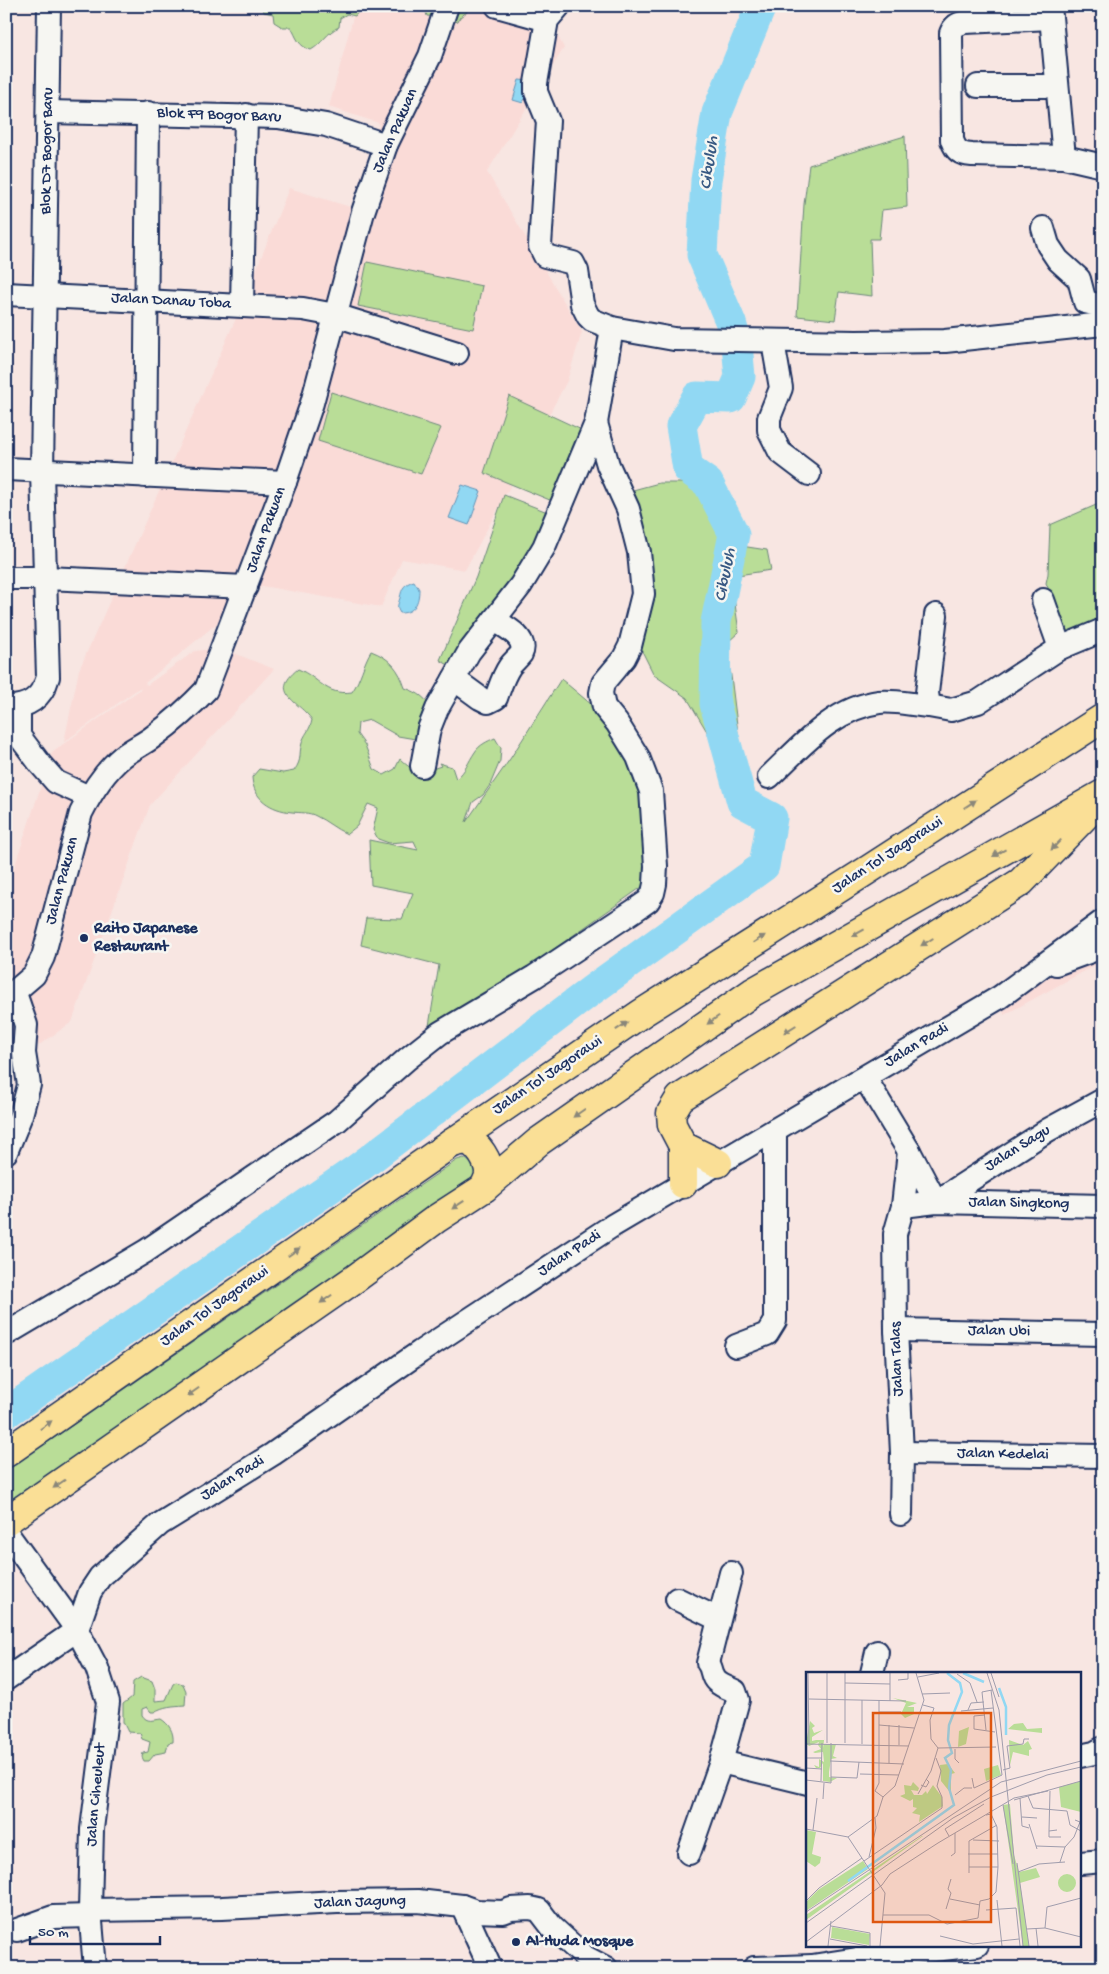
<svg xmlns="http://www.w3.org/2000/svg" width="1109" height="1974" viewBox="0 0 1109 1974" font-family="'Gochi Hand',sans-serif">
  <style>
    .built { fill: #fadbd7 }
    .green { fill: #b9dd97; stroke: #6a867a }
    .water { fill: #91d8f3; stroke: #6294b7 }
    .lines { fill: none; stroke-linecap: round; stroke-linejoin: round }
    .river { stroke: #91d8f3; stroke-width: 31 }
    .minor-casing { stroke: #1b2f5e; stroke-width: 26 }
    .highway-casing { stroke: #1b2f5e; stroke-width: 31 }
    .minor { stroke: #f6f6f2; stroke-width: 22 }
    .highway { stroke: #fadf96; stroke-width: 28 }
    .oneway { fill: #8a877a }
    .poi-dot { fill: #1b2f5e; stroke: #f6f6f2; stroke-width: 2 }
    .labels { text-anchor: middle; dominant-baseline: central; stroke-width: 5; stroke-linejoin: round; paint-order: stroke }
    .street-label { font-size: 16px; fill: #1b2f5e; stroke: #f6f6f2 }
    .poi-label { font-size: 16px; font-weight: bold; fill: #1b2f5e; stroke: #f6f6f2; text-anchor: start }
    .water-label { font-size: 18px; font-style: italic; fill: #385983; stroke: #f6f6f2 }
    .inset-river { fill: none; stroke: #91d8f3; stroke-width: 2.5 }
    .inset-road { fill: none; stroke: #a09dad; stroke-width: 1 }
    .view { fill: #de5710; fill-opacity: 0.15; stroke: #de5710; stroke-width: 2.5 }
    .inset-edge { fill: none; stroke: #1b2f5e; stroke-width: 2.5 }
  </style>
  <rect width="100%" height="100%" fill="#f8e6e2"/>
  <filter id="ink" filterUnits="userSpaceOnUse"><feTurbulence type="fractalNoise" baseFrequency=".02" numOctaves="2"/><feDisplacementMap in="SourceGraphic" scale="10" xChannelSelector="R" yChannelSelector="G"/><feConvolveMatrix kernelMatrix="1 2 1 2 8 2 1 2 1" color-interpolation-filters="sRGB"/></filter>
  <g filter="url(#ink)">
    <g class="built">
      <path d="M356 6H542L564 48 487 172 582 332 567 381 465 570 402 559 381 607 262 586 145 683 147 685 195 651 221 648 274 669 150 805 72 1022 6 1068V893L52 752 141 689 139 688 64 742 79 670 242 305 289 188 363 211 379 123 329 107Z"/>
      <path d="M1103 922V961L1004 1015 1000 997Z"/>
    </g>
    <g class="green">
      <path d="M261 6H363L355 16 347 14 340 18 339 27C327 32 322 44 311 50 298 46 297 38 291 27H282L274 22 273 14 264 12Z"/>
      <path d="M424 6H466L467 12 460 17 458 21 450 23 444 17 427 16Z"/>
      <path d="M905 136 907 207 882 210 879 239H870L872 296 839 292 835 320 797 316 804 204 809 165Z"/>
      <path d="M367 262 482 286 473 329 358 306Z"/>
      <path d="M331 392 441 428 421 474 318 441Z"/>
      <path d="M509 396 586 432 557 503 484 473Z"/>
      <path d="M659 483H708L738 512 741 546 767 550 771 570 731 576 739 632 727 643 738 733 712 740 687 698 654 675 639 645 633 490Z"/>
      <path d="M504 495 555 515 455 669 440 660 476 577Z"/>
      <path d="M1103 502V627L1069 640 1046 583 1048 574 1050 525Z"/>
      <path d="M371 651C390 658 399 669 405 688 419 693 427 698 433 712L421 740 398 736 370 720 358 723 357 734 365 745 374 769 384 775 395 769 400 759C417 775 420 773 441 766L439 763 452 767 456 779C466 771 468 762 475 752 479 745 488 741 495 738L501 748 500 761 490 785 483 795 473 802 466 822 510 759 561 679 592 705 618 742 650 796 656 877 507 982 428 1032 439 965 361 945 366 918 402 919 413 893 371 885 369 840 418 850 414 841 389 843 378 839 373 830 378 808 368 804 357 826 347 834C335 829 327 821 316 816 309 812 300 813 292 812 271 810 253 799 252 777L259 769 283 773 294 771C303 758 298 756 302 743 304 734 310 731 312 720 299 701 268 693 298 669 320 678 325 696 352 692 361 679 363 664 371 651Z"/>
      <path d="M464 1158C473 1163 476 1170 477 1180L6 1505V1471L457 1160Z"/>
      <path d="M141 1677 152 1681 155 1689V1701L166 1700 173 1684 176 1682 183 1684 186 1691 185 1705C172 1706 164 1706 154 1712H151L147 1707 142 1709V1715C147 1723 153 1720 161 1719 169 1724 174 1732 173 1742L168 1743 166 1752 155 1754 149 1761H144L142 1757 143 1753 148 1752 150 1742 142 1739 140 1733 128 1732 123 1722V1704L132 1697 133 1682Z"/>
    </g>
    <g class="water">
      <path d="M519 80 530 81 523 103 513 100Z"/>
      <path d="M462 485 481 491 469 525 449 518Z"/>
      <path d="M414 581 419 589C419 602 415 613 400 613 396 607 398 605 400 598 402 588 404 584 414 581Z"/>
    </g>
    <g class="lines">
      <path class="river" d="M6 1413 357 1169 592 990 764 866 772 818 742 802 715 704 716 622 734 534 708 483 688 469 681 426 697 397 731 398 740 377 737 344 731 323 702 255 706 180 717 113 761 6"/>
      <defs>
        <g id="minor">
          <path d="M497 6 547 20"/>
          <path d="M559 6 547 20 536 83V92L548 121 540 246 545 256 573 263 577 271 582 304 588 316 592 320 612 328 674 339 856 342 945 341 1103 324"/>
          <path d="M1050 6 1064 157"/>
          <path d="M1051 18 965 22C957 24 954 26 951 33L952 140C956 151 960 154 972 155L1064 157 1103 166"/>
          <path d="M978 86H1056"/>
          <path d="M48 112 278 117 326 125 386 145"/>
          <path d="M1043 228 1048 245 1058 260 1079 279 1085 302 1103 306"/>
          <path d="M6 294 303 309 335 315 457 353"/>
          <path d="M242 305 246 115"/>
          <path d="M773 342 781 388 769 418V430L780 452 809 474"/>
          <path d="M6 469 285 482"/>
          <path d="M145 476 148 113"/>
          <path d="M6 578H46L246 587"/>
          <path d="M1043 600 1060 648"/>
          <path d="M936 615 927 693 929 706 951 710 978 702 1060 648 1103 630"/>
          <path d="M454 679 480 698 488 702 496 698C500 687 503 676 510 666 513 662 518 658 521 654 529 638 504 626 494 620"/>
          <path d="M6 707C28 708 42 698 48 677L42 472 49 6"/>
          <path d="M19 708V736L41 765 56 782 89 797"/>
          <path d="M422 766 429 729 437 709 469 652 521 585 544 547 596 423 612 328"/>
          <path d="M769 777C801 747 833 708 879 702 894 700 913 705 929 706"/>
          <path d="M1056 964 1094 950H1103"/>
          <path d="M6 999 34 975 43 957 81 813C91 793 104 772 122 757 132 749 144 744 154 736 173 722 190 707 206 690L285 482 312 403 363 212 386 145 430 56 447 6"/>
          <path d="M865 1078 909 1151 936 1202"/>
          <path d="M6 1152 21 1115 29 1085 24 1053 26 1025 15 993"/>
          <path d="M936 1202 1048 1130 1103 1100"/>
          <path d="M903 1206 909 1151"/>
          <path d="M896 1330 1103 1334"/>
          <path d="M6 1334 146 1251 337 1121 407 1059 440 1033 534 977 635 910 648 901 653 893 655 884 656 866 651 791 638 757 617 723 604 707 601 693 603 683 624 658 630 646 643 594 639 552 628 509 608 465 596 423"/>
          <path d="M736 1346 767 1334 775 1321V1130"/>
          <path d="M902 1453 1103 1456"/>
          <path d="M901 1514 902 1453 896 1330 895 1234 903 1206 936 1202 1103 1206"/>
          <path d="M6 1532 77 1630 97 1668 108 1702 92 1829 90 1910 95 1968"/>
          <path d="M677 1599 718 1619"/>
          <path d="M77 1630 90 1592 100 1577 160 1524 273 1454 420 1352 612 1226 1000 997 1103 921"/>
          <path d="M872 1673 877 1652"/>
          <path d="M6 1679 77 1630"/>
          <path d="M1080 1756 1094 1753 1103 1748"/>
          <path d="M721 1762 808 1783"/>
          <path d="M689 1853 721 1762 738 1700 735 1691C728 1688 718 1685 714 1678 711 1672 712 1668 708 1663L731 1573"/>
          <path d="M1080 1863 1103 1861"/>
          <path d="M462 1906 489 1965"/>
          <path d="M90 1910 222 1908 337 1902 418 1901 462 1906 476 1911 503 1912 511 1909 530 1908 539 1910 552 1927 585 1957 606 1968"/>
          <path d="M17 1930 53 1917 90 1916"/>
          <path d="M754 1968 812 1966 857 1959 977 1945"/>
        </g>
        <g id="highway">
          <path d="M452 1143C457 1142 462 1140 467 1141 478 1143 489 1162 489 1173 489 1178 486 1183 484 1188"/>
          <path d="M683 1146V1184"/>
          <path d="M718 1163 683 1146 672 1125 671 1113 680 1098 1021 882 1088 813"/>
          <path d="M6 1453 452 1143 642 1013 871 868 1103 718"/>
          <path d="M6 1521 356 1278 436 1219 484 1188 538 1142 753 992 1103 794"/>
        </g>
      </defs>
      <use href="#minor" class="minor-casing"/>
      <use href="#highway" class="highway-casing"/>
      <use href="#minor" class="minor"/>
      <use href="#highway" class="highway"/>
    </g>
    <defs><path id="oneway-solid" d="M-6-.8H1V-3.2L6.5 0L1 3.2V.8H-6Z" transform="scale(1.25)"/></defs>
    <g class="oneway">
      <use href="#oneway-solid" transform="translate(970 804) rotate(-33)"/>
      <use href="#oneway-solid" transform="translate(1056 845) rotate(134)"/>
      <use href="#oneway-solid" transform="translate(999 853) rotate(151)"/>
      <use href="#oneway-solid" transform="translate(858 933) rotate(151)"/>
      <use href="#oneway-solid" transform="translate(759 939) rotate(-32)"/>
      <use href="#oneway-solid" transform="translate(927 942) rotate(148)"/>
      <use href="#oneway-solid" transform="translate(713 1020) rotate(145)"/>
      <use href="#oneway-solid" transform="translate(622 1026) rotate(-34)"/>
      <use href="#oneway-solid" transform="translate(790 1029) rotate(148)"/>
      <use href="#oneway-solid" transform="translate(579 1113) rotate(145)"/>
      <use href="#oneway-solid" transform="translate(458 1205) rotate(147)"/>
      <use href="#oneway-solid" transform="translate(294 1252) rotate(-35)"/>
      <use href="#oneway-solid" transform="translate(326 1299) rotate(145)"/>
      <use href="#oneway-solid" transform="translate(193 1392) rotate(145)"/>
      <use href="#oneway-solid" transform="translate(46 1425) rotate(-35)"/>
      <use href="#oneway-solid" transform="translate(59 1484) rotate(145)"/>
    </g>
  </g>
  <g class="poi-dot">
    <circle cx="84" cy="938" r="5"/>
    <circle cx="516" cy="1942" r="5"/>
  </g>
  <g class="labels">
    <g class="street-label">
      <text transform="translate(219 116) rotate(2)">Blok F9 Bogor Baru</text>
      <text transform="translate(396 131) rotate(-66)">Jalan Pakuan</text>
      <text transform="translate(48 151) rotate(-89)">Blok D7 Bogor Baru</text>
      <text transform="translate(171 302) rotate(3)">Jalan Danau Toba</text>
      <text transform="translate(267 530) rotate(-70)">Jalan Pakuan</text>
      <text transform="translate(888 856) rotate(-33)">Jalan Tol Jagorawi</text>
      <text transform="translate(63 881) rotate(-75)">Jalan Pakuan</text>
      <text transform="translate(917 1046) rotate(-31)">Jalan Padi</text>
      <text transform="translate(548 1076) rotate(-34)">Jalan Tol Jagorawi</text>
      <text transform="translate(1018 1149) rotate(-32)">Jalan Sagu</text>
      <text transform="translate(1019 1204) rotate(1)">Jalan Singkong</text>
      <text transform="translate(570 1254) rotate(-33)">Jalan Padi</text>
      <text transform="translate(215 1307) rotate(-35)">Jalan Tol Jagorawi</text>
      <text transform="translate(999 1332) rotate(1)">Jalan Ubi</text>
      <text transform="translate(898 1359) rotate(-92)">Jalan Talas</text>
      <text transform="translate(1003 1455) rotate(1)">Jalan Kedelai</text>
      <text transform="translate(233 1479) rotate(-32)">Jalan Padi</text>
      <text transform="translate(97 1795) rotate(-85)">Jalan Ciheuleut</text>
      <text transform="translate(360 1903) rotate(-2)">Jalan Jagung</text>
    </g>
    <g class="poi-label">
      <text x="94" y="929">Raito Japanese<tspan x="94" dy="18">Restaurant</tspan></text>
      <text x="526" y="1942">Al-Huda Mosque</text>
    </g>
    <g class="water-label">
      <text transform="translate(710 163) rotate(-82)">Cibuluh</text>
      <text transform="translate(726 575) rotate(-79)">Cibuluh</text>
    </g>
  </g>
  <g transform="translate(806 1672)">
    <rect width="275" height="275" fill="#f8e6e2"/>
    <path d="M87 26 111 31 101 35H108V42L99 46 95 42 100 31ZM4 49 9 54 6 56 8 61 17 58 6 65V69L10 68H18L20 54 17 76 18 72H30L27 84 31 86 25 87 23 100V105L31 106 24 110 17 109V91L14 96H10L8 93 13 95V87L18 90 17 80 9 81 7 80 15 77 12 73 13 70 3 74 0 71ZM217 51 221 57 236 56V61L202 57 208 52ZM163 55 160 72 152 75 153 59ZM203 68 217 73 222 69 226 77 223 78V84L207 80 204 93ZM142 92 149 101 145 102V119H143L135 109 134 93ZM192 93 195 103 180 109 178 97ZM275 109V140L255 135 253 115ZM107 110 113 116 112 119 105 118 108 123H116L120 119 121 122 127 113 136 125 137 134 113 150 114 143 106 141 111 136 107 135V127L104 129 94 124 99 122 98 113 105 114ZM204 132 208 183 213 200 230 196 234 205 214 211 223 274H217L197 133ZM0 158 10 160 6 182 15 185 14 191 9 195 0 189ZM116 164H117L0 248V243ZM57 189 62 197 0 239V230L12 218ZM252 211a9 9 0 1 1 18 0a9 9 0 1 1-18 0ZM26 255 64 262 63 273 25 266Z" fill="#b9dd97"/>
    <path class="inset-river" d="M157 1 178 10M193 16 200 35V63M42 209 148 133 143 116 145 98 139 86 146 81 142 68 143 53 156 20 154 11 141 1"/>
    <path class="inset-road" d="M2 1 3 72M21 1V71M39 1V71M181 1 193 38 217 274M185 1 193 25M151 2 164 11 171 30M112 5 133 1M92 8 102 7V1M39 11 84 12M116 22 144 21M3 27 100 29M73 28V111L69 119 77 125M84 29V1M162 38 165 31 178 30M155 39 187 36M73 40H95M179 43 168 44V57L189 60M73 53 108 56M180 58 176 20 186 18M0 72 103 74M56 72V28M93 73V53M132 76 190 75M149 77V87L153 91M0 86H16M24 89 98 92M83 91V53M0 96 16 97M197 98 204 96 201 74 217 72 218 67H223M54 102 93 103M25 105 51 106 53 90M166 106 168 116 196 103 185 18M0 108 25 111V71M15 109 16 71M115 113 120 115 123 110 120 107M112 122 125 99 132 76 125 67 124 48 128 36 117 33M149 123 158 116H166M222 124 227 136 261 139 264 153 275 159M214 126 216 154 223 156M17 127 18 111M208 128 275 109M197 133 207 192M216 145 231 146M223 152 231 177M0 157 42 165M7 158 11 126M251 158 243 159V165H255M243 159 244 119M143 164 139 157 178 132M42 165 71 144 77 125 89 114 118 28 110 1M42 165 79 221 74 274M167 168 193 169M230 174 259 175 254 190M259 175 268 165 274 150 269 148M162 182H192M145 184 149 181V161M63 185 70 156 69 146M58 189 136 136V125L131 114 135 99 130 86M211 191 223 274M163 195H192M212 200 233 192 259 190M163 201V169L191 153M144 227 174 233M191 228 196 274M0 229 13 216 56 186M140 237 145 221 142 217 145 207M180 238 210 236 214 274M0 240 195 110 275 89M77 243H123L141 252 172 246 174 229 183 227 190 220 192 195 191 155 185 142 180 143M0 251 147 146 185 125 241 103 275 95M25 254 64 261V274M230 256 232 274M239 256 241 235 275 226M221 257 239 256 275 265M134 264 167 272 213 267M24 267 61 274M0 270 76 213 84 202 132 171 208 126 242 119M22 274 25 249"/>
    <path class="view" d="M67 41H185V250H67Z"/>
    <rect width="275" height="275" class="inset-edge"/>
  </g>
  <rect width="1109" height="1974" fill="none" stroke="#f6f6f2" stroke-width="25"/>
  <rect x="12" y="12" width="1084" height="1949" fill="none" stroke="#1b2f5e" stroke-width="2" filter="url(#ink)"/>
  <path d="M30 1936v8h130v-8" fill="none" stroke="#1b2f5e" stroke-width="2.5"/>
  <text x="38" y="1936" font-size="15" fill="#1b2f5e" stroke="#f6f6f2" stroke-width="4" paint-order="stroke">50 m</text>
</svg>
